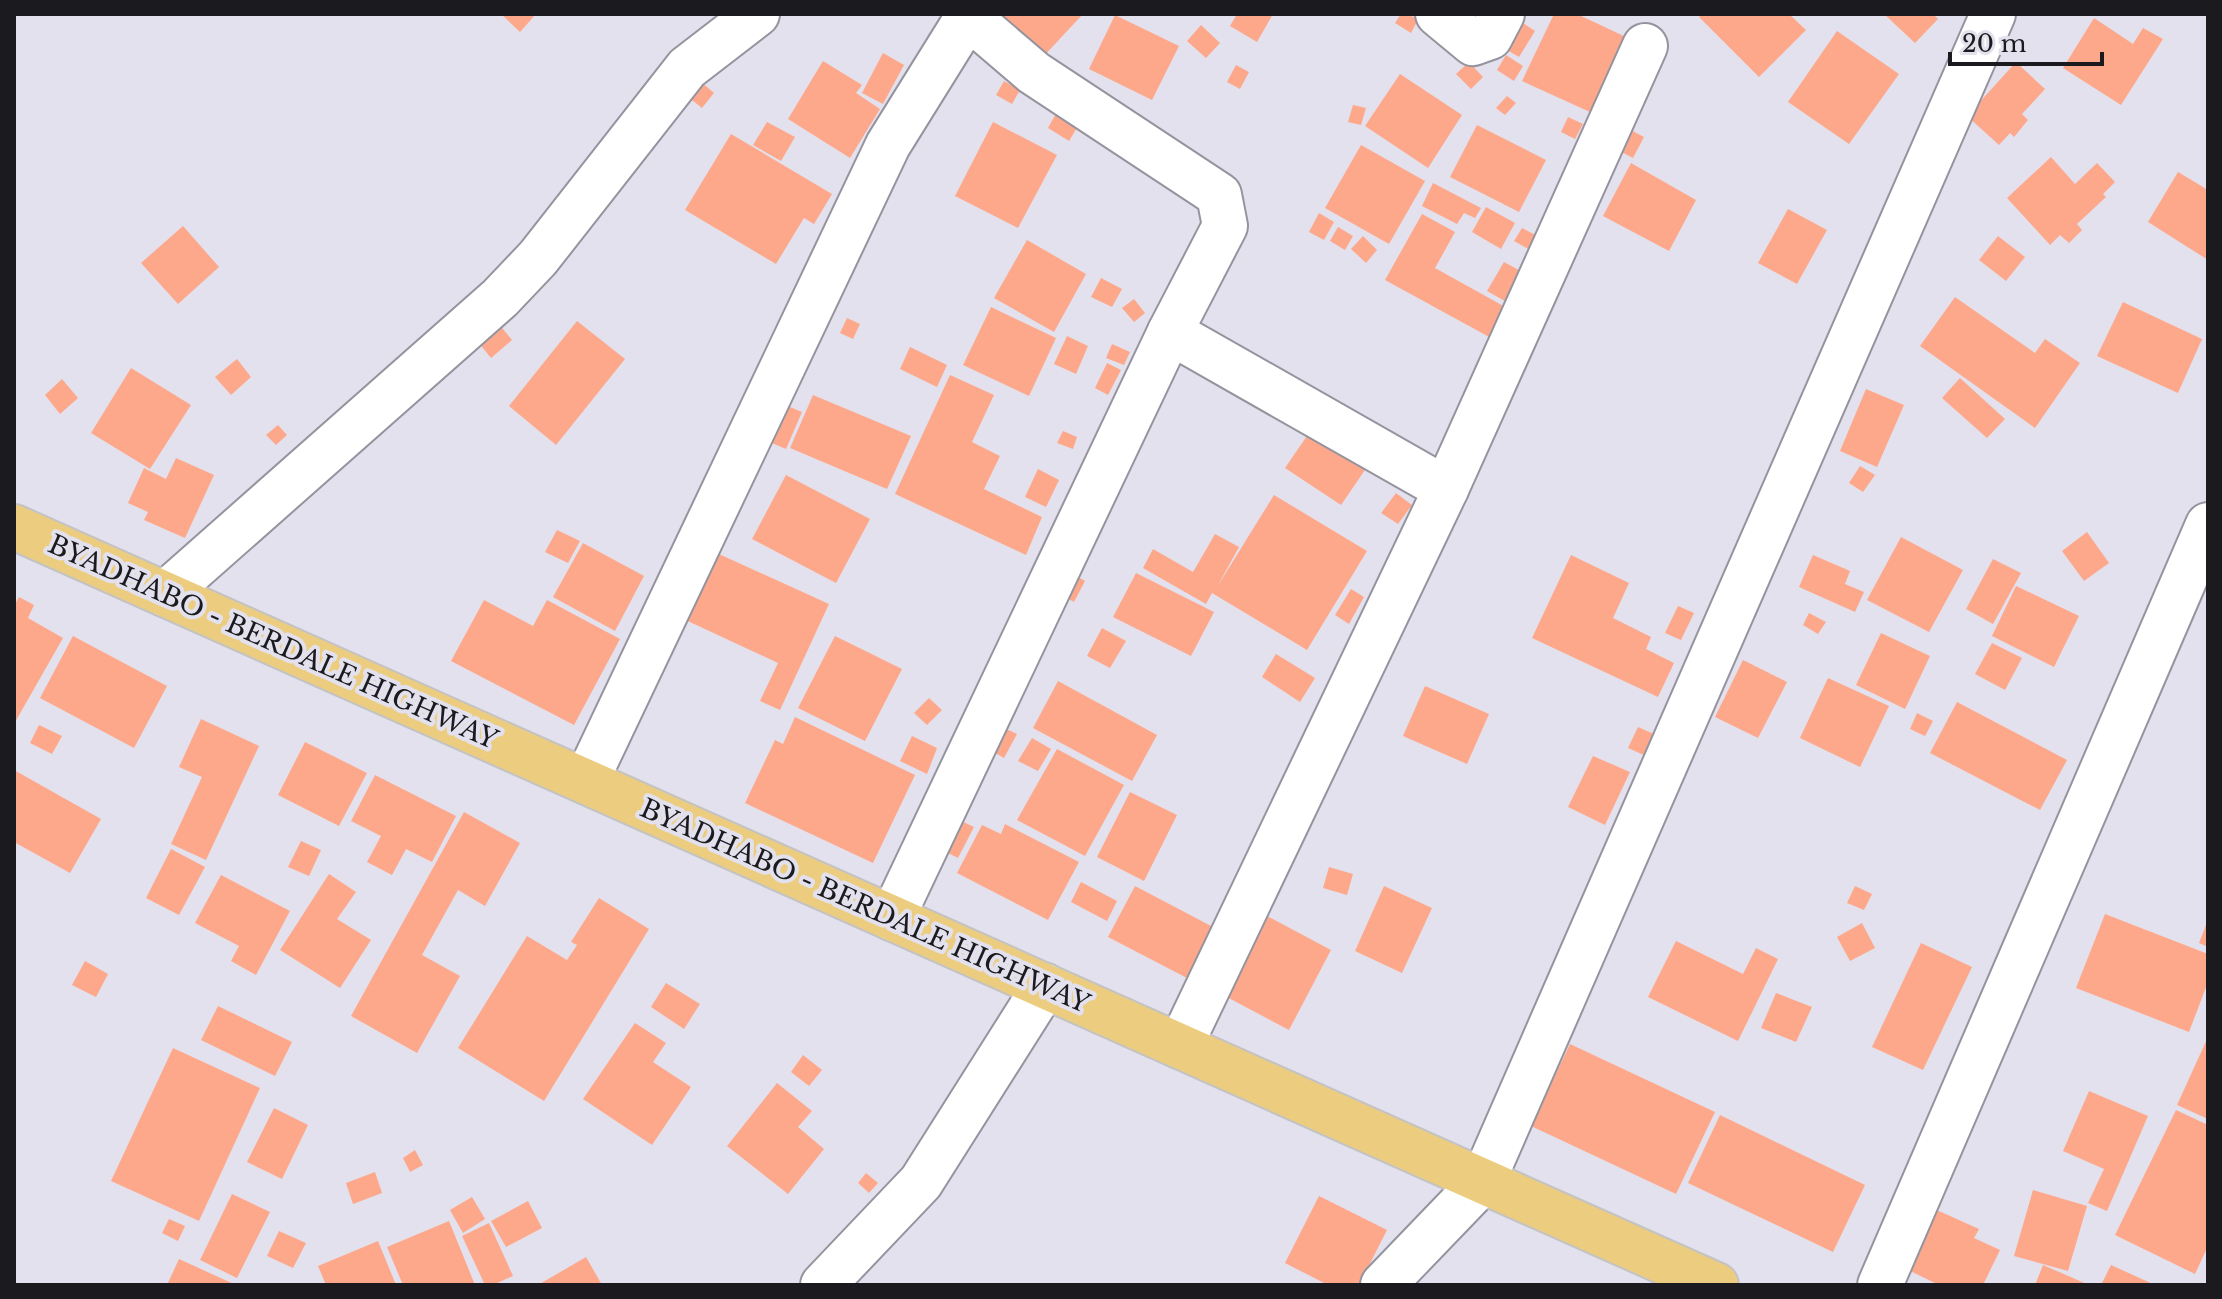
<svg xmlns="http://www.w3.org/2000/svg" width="2222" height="1299" viewBox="0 0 2222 1299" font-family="'Libre Baskerville',serif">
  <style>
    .building { fill: #fea88b }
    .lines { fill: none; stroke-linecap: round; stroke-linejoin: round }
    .street-casing { stroke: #95939e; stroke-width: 48 }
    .primary-casing { stroke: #c4c3c4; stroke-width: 48 }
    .street { stroke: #fff; stroke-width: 44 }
    .primary { stroke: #eccc7f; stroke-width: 44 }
    .labels { text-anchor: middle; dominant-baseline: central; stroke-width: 8; stroke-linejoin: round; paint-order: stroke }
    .street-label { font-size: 26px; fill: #1b1a1e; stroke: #e3e1ed }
  </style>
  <rect width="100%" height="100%" fill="#e3e1ed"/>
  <g class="building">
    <path d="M501 14H536L520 32Z"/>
    <path d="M996 14H1083L1042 58Z"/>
    <path d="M1237 14H1273L1257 42 1230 26Z"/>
    <path d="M1401 14 1419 18 1411 33 1395 23Z"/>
    <path d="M1554 14H1577L1628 38 1592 113 1522 81Z"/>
    <path d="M1702 14H1789L1806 30 1759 77 1699 17Z"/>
    <path d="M1884 14H1933L1938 19 1915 43Z"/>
    <path d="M1115 15 1179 46 1152 100 1089 69Z"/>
    <path d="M2094 18 2133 44 2143 28 2163 39 2121 105 2063 68Z"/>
    <path d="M1523 23 1535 31 1519 57 1507 50Z"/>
    <path d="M1201 25 1220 43 1206 58 1187 41Z"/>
    <path d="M1837 31 1899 74 1849 144 1788 102Z"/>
    <path d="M883 53 904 65 883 104 862 93Z"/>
    <path d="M1506 55 1523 66 1514 81 1497 70Z"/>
    <path d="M823 61 862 85 856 93 880 109 850 158 788 119Z"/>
    <path d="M1469 62 1483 77 1471 89 1456 74Z"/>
    <path d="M2016 62 2045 89 2022 114 2028 120 2014 137 2010 133 1999 145 1967 116Z"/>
    <path d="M1236 65 1249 72 1240 89 1227 82Z"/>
    <path d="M1400 74 1462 115 1428 168 1365 126Z"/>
    <path d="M700 81 714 93 702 108 687 96Z"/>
    <path d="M1004 81 1020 90 1012 104 996 95Z"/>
    <path d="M1507 96 1516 103 1505 115 1496 108Z"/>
    <path d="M1353 105 1366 108 1361 125 1348 122Z"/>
    <path d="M1059 108 1081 121 1069 141 1048 128Z"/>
    <path d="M1568 117 1583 124 1575 139 1561 132Z"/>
    <path d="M767 122 795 137 781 161 753 145Z"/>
    <path d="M993 122 1057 155 1018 228 955 196Z"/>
    <path d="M1477 125 1546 160 1519 212 1450 177Z"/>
    <path d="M1623 126 1644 137 1633 158 1612 147Z"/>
    <path d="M731 134 832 194 814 224 804 218 776 264 685 210Z"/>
    <path d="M1361 145 1425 181 1389 244 1325 208Z"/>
    <path d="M2051 157 2075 184 2097 163 2115 182 2103 194 2106 197 2077 224 2082 230 2069 243 2060 235 2050 245 2007 198Z"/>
    <path d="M1631 163 1696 200 1669 251 1603 216Z"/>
    <path d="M2178 172 2208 190V260L2148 222Z"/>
    <path d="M1433 183 1481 208 1475 218 1464 213 1457 224 1422 206Z"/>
    <path d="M1486 207 1515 223 1501 249 1472 232Z"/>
    <path d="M1788 209 1827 230 1797 284 1758 263Z"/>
    <path d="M1319 213 1334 222 1324 240 1309 232Z"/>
    <path d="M1422 214 1455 232 1435 268 1507 308 1491 338 1385 280Z"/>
    <path d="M183 226 219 267 178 304 141 263Z"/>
    <path d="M1338 227 1353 236 1345 250 1330 241Z"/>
    <path d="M1522 228 1539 237 1532 251 1514 241Z"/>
    <path d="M1363 236 1377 250 1366 263 1351 249Z"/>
    <path d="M1998 236 2025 257 2006 281 1979 260Z"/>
    <path d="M1027 240 1086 274 1054 332 994 298Z"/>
    <path d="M1504 262 1526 274 1510 304 1487 291Z"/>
    <path d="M1101 278 1122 289 1112 307 1091 297Z"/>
    <path d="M1955 297 2035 353 2045 339 2080 363 2035 428 1920 346Z"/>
    <path d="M1134 299 1145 313 1134 322 1122 308Z"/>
    <path d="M2123 302 2202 339 2178 393 2097 356Z"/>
    <path d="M991 307 1056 338 1029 396 963 365Z"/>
    <path d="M847 318 860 324 853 339 840 333Z"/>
    <path d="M577 321 625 359 556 445 509 406Z"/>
    <path d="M499 324 512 340 491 358 478 342Z"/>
    <path d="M1067 336 1088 346 1076 374 1054 364Z"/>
    <path d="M1112 344 1130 352 1124 365 1106 358Z"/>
    <path d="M910 347 947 365 937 387 900 369Z"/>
    <path d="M237 359 251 377 231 395 215 377Z"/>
    <path d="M1107 363 1121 370 1108 395 1095 388Z"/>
    <path d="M131 368 191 405 150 469 91 433Z"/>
    <path d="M950 375 994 395 972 442 1000 456 984 489 1042 517 1026 555 895 494Z"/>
    <path d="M1960 378 2005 419 1987 438 1942 398Z"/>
    <path d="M62 379 78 398 60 414 45 395Z"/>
    <path d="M1866 389 1904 405 1877 467 1840 451Z"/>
    <path d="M813 395 911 436 887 489 790 448Z"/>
    <path d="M773 400 802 412 786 449 758 437Z"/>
    <path d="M278 425 287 435 276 445 266 435Z"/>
    <path d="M1311 430 1367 467 1341 505 1285 468Z"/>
    <path d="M1063 431 1077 437 1073 449 1057 443Z"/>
    <path d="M176 458 214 475 185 538 144 520 148 512 128 503 144 468 166 479Z"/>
    <path d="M1860 466 1875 475 1863 492 1849 483Z"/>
    <path d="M1038 469 1059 480 1046 507 1025 497Z"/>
    <path d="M786 475 870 519 836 583 752 539Z"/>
    <path d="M1396 493 1412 505 1398 524 1381 513Z"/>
    <path d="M1274 495 1367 551 1307 650 1212 593 1206 604 1143 568 1153 549 1193 572 1215 534 1239 547 1217 587Z"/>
    <path d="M557 530 580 541 568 563 545 552Z"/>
    <path d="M2087 532 2109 563 2084 581 2062 551Z"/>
    <path d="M1901 537 1963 570 1929 632 1867 600Z"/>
    <path d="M583 543 644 576 615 631 553 597Z"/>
    <path d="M710 550 829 604 780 710 760 701 778 663 679 617Z"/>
    <path d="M1571 555 1629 583 1613 618 1651 637 1646 649 1674 663 1658 697 1532 638Z"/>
    <path d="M1813 555 1850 571 1845 584 1864 592 1855 612 1799 587Z"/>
    <path d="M1993 559 2021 573 1993 624 1966 609Z"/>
    <path d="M1070 572 1085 581 1074 602 1058 593Z"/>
    <path d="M1136 573 1214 612 1191 656 1113 617Z"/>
    <path d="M2016 586 2079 616 2054 667 1992 636Z"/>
    <path d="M1351 589 1364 597 1349 624 1335 615Z"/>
    <path d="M19 597 34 605 28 618 63 638 14 724V606Z"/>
    <path d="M484 600 533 626 547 600 620 639 574 725 451 661Z"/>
    <path d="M1678 606 1694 613 1681 640 1665 633Z"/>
    <path d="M1809 613 1826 622 1818 634 1803 625Z"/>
    <path d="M1102 628 1126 641 1110 668 1087 656Z"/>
    <path d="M1881 633 1930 656 1905 709 1856 685Z"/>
    <path d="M73 636 167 686 134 748 40 698Z"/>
    <path d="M835 636 902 669 865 741 798 708Z"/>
    <path d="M1992 643 2022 658 2005 690 1975 674Z"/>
    <path d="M1276 654 1315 678 1300 702 1262 677Z"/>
    <path d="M1743 660 1787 682 1758 738 1715 717Z"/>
    <path d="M1828 678 1889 706 1860 767 1800 738Z"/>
    <path d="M1058 681 1157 735 1132 781 1033 728Z"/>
    <path d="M1425 686 1489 714 1467 764 1403 736Z"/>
    <path d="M929 698 942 710 927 725 914 713Z"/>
    <path d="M1957 702 2067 760 2040 810 1930 753Z"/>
    <path d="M1917 713 1933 721 1925 736 1910 729Z"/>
    <path d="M795 717 915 775 873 863 745 803 775 740 783 744Z"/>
    <path d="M201 719 259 746 206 860 171 844 202 777 179 767Z"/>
    <path d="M39 725 62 736 52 754 30 743Z"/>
    <path d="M1002 727 1017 734 1004 758 990 750Z"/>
    <path d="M1638 727 1656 735 1646 756 1628 748Z"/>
    <path d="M912 736 937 748 927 774 900 761Z"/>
    <path d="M1032 738 1051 749 1038 771 1018 761Z"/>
    <path d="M305 742 367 773 339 826 278 795Z"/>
    <path d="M1057 749 1124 785 1085 856 1017 820Z"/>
    <path d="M1593 756 1630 772 1605 825 1568 807Z"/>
    <path d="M14 770 101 819 70 873 14 842Z"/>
    <path d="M375 775 456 816 432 862 406 849 392 875 367 862 381 836 351 821Z"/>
    <path d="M1130 792 1177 815 1144 881 1097 857Z"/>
    <path d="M464 812 520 843 485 906 458 890 422 955 460 976 417 1053 351 1016Z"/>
    <path d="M953 817 974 827 958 858 938 848Z"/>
    <path d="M1005 824 1079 862 1048 920 957 873 982 825 1001 834Z"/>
    <path d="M301 841 321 850 309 876 288 867Z"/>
    <path d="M171 849 205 867 179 915 146 898Z"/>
    <path d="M1329 867 1353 874 1347 895 1323 888Z"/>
    <path d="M329 874 356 892 337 919 371 940 340 988 280 950Z"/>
    <path d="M221 875 290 911 256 975 231 961 239 946 195 923Z"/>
    <path d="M1081 882 1117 901 1107 921 1071 902Z"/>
    <path d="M1135 886 1213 927 1187 978 1108 937Z"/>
    <path d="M1384 886 1432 908 1402 973 1355 951Z"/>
    <path d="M1855 886 1872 894 1864 910 1847 903Z"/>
    <path d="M599 898 649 929 544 1101 458 1048 527 936 567 960 577 945 571 942Z"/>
    <path d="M2105 914 2208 954V982L2189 1032 2076 988Z"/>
    <path d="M1267 916 1331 950 1289 1030 1225 996Z"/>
    <path d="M2208 920V947L2199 943Z"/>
    <path d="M1862 923 1875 948 1850 961 1837 937Z"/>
    <path d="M1676 941 1743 974 1756 948 1778 959 1738 1041 1648 997Z"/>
    <path d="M1921 943 1972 967 1923 1070 1872 1047Z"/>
    <path d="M85 961 108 974 96 997 72 985Z"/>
    <path d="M666 983 700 1004 684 1029 651 1007Z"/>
    <path d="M1776 993 1812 1007 1796 1042 1761 1028Z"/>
    <path d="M218 1006 292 1042 275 1076 201 1040Z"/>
    <path d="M635 1023 666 1043 653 1062 691 1087 652 1145 583 1099Z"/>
    <path d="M2208 1037V1119L2177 1105Z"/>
    <path d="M1570 1044 1715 1112 1676 1194 1531 1126Z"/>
    <path d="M173 1048 260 1088 199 1221 111 1181Z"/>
    <path d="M803 1055 822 1070 809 1086 791 1072Z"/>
    <path d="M777 1083 812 1111 798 1127 824 1149 788 1194 727 1146Z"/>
    <path d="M2089 1091 2148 1116 2107 1211 2088 1203 2104 1169 2063 1151Z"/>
    <path d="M274 1108 308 1125 282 1179 247 1162Z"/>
    <path d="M2176 1110 2208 1125V1246L2195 1274 2115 1235Z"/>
    <path d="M1720 1115 1865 1185 1833 1252 1688 1183Z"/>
    <path d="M415 1150 423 1165 410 1172 403 1158Z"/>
    <path d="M375 1172 382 1193 353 1204 346 1183Z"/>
    <path d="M866 1173 878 1183 869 1193 858 1183Z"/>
    <path d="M2033 1190 2087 1206 2068 1271 2014 1256Z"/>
    <path d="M232 1194 270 1212 237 1278 200 1260Z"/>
    <path d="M1319 1196 1387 1230 1359 1285H1328L1285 1263Z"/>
    <path d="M472 1197 485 1219 463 1233 450 1210Z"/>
    <path d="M528 1201 542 1228 506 1247 491 1221Z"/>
    <path d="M1930 1207 1979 1229 1974 1238 2000 1250 1983 1285H1939L1902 1267Z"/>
    <path d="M169 1219 185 1226 178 1241 162 1233Z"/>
    <path d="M449 1221 475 1285H403L387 1247Z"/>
    <path d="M489 1223 513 1276 493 1285H485L462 1236Z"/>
    <path d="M279 1231 306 1243 293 1268 267 1256Z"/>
    <path d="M378 1241 396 1285H326L318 1266Z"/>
    <path d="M586 1257 602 1285H538Z"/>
    <path d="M179 1259 236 1285H167Z"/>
    <path d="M2043 1265 2089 1285H2035Z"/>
    <path d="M2111 1265 2155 1285H2101Z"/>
  </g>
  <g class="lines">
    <defs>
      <g id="street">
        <path d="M1438 14 1473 43 1490 37 1502 14"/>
        <path d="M1170 332 1446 489"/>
        <path d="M165 594 500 298 538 258 687 68 757 14"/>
        <path d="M586 781 888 145 967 18"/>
        <path d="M892 918 1170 332 1225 226 1219 195 1034 73 965 14"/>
        <path d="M1180 1046 1446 489 1645 46"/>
        <path d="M823 1285 921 1182 1045 986"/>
        <path d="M1383 1285 1483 1181 1993 14"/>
        <path d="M1880 1285 2208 525"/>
      </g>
      <path id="primary" d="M14 527 1716 1285"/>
    </defs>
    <use href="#street" class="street-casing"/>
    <use href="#primary" class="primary-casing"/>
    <use href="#street" class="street"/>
    <use href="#primary" class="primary"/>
  </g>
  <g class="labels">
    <g class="street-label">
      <text transform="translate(273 642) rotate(24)">BYADHABO - BERDALE HIGHWAY</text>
      <text transform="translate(865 906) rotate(24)">BYADHABO - BERDALE HIGHWAY</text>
    </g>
  </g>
  <rect width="2222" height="1299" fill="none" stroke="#1b1a1e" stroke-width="32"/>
  <path d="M1950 52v12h152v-12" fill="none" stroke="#1b1a1e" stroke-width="4"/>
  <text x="1962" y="52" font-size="24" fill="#1b1a1e" stroke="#e3e1ed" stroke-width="6" paint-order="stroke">20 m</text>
</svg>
